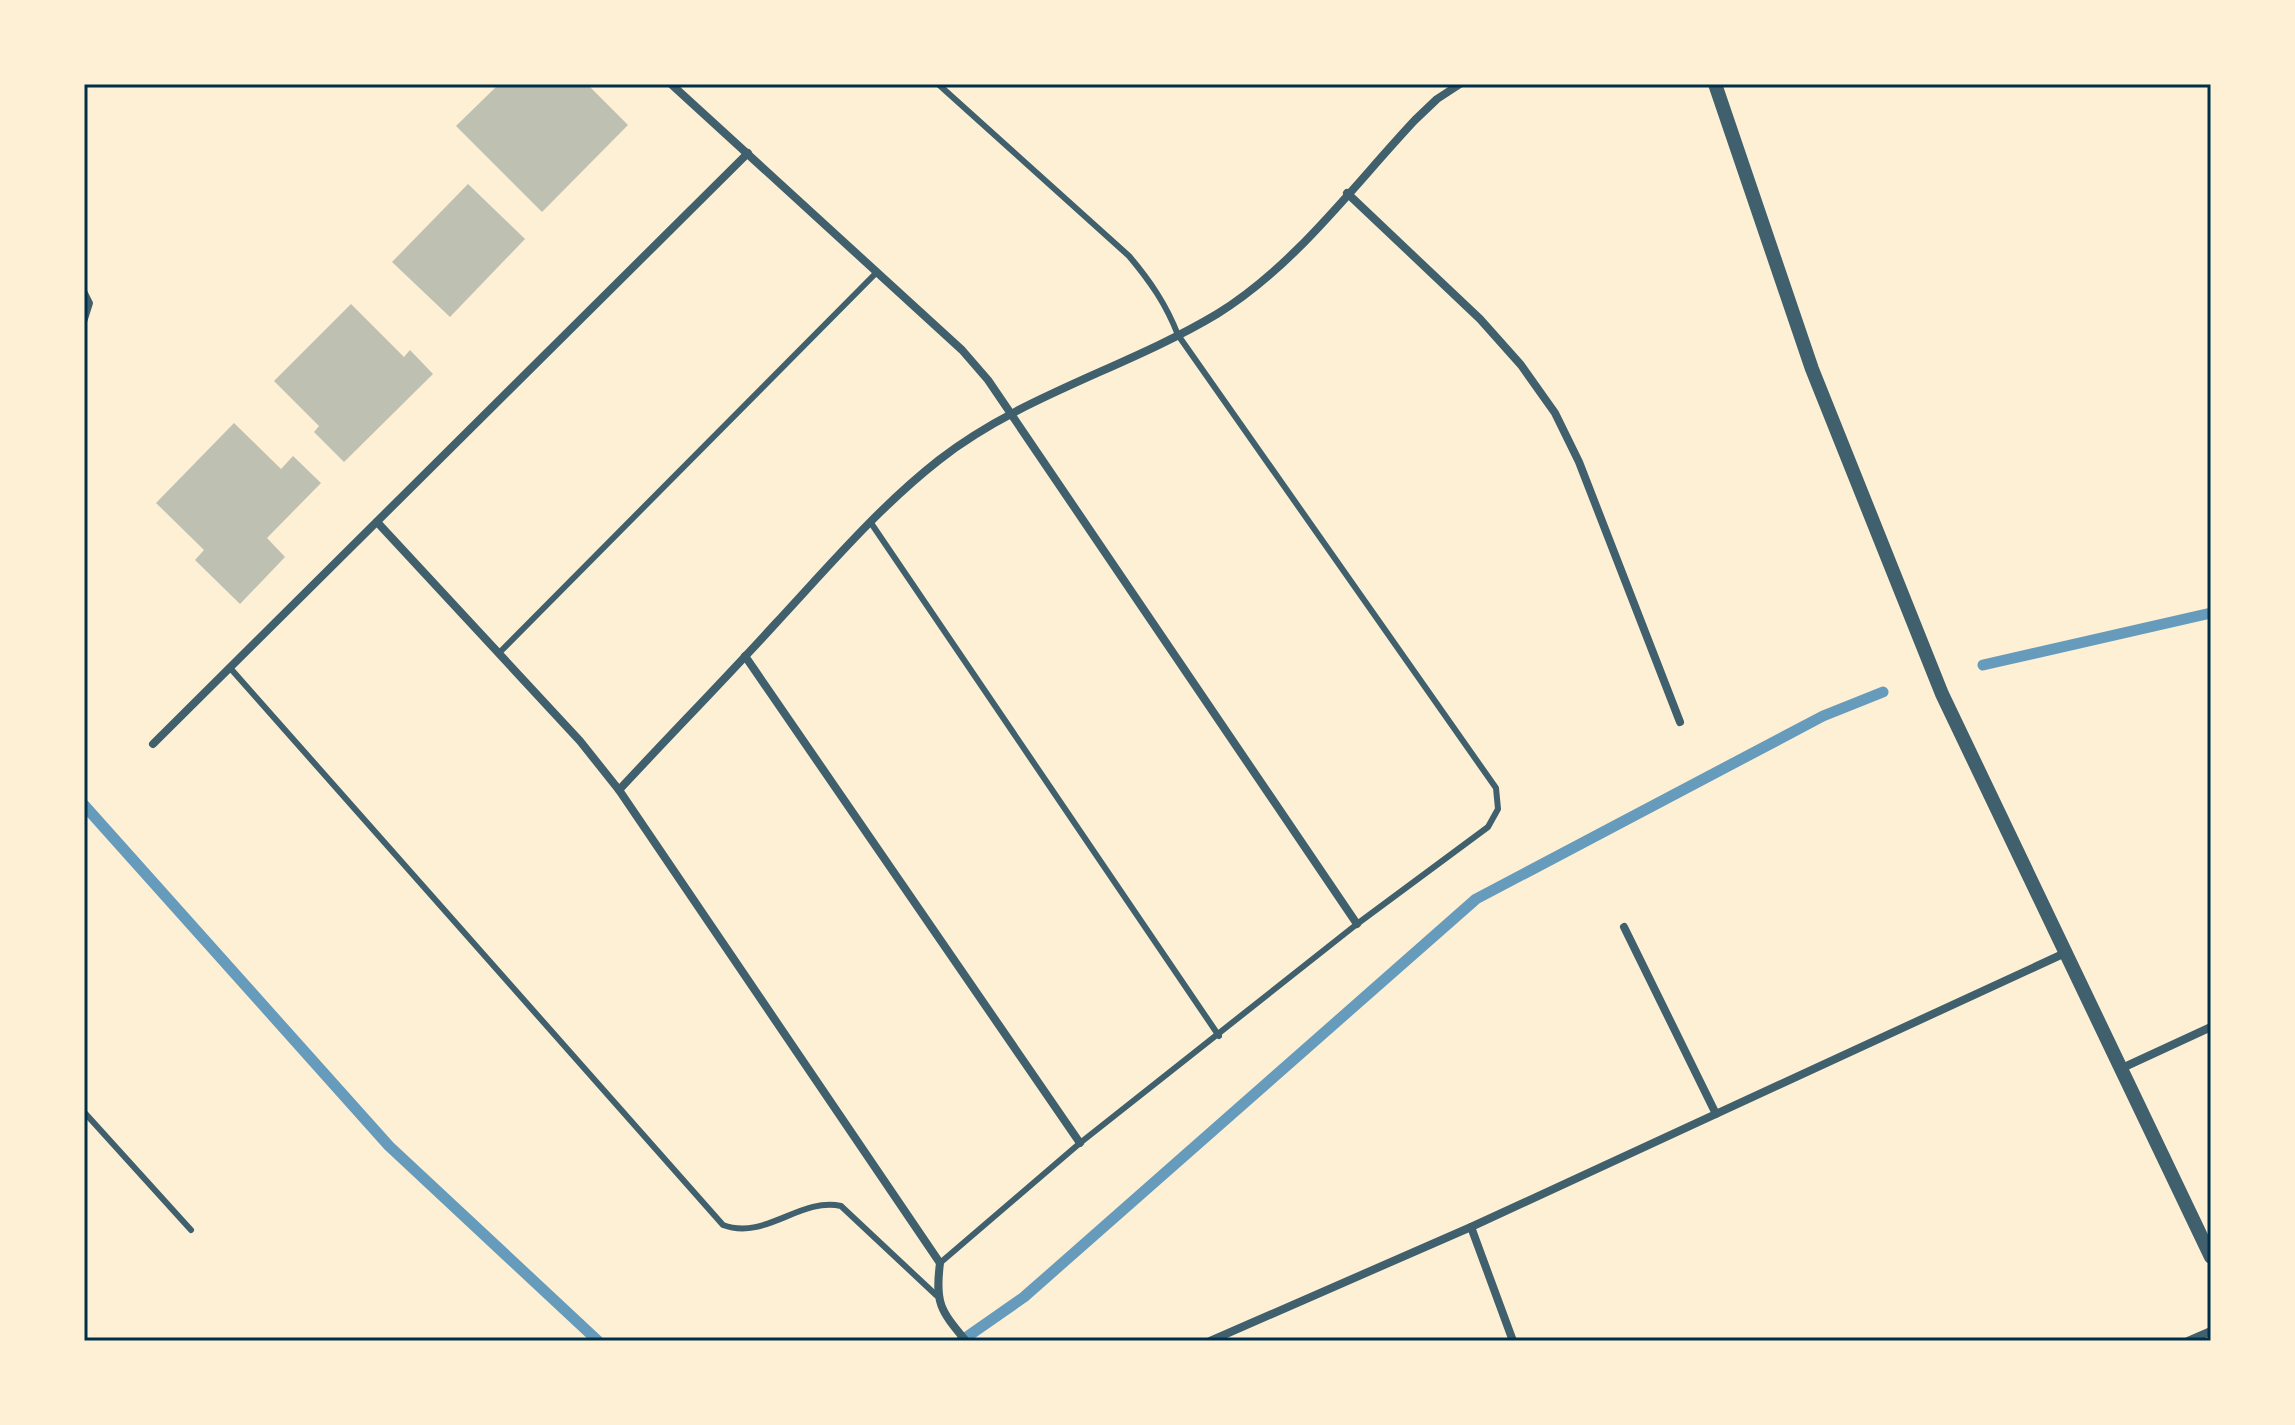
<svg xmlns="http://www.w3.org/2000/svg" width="2295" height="1425" viewBox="0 0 2295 1425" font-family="Cabin,sans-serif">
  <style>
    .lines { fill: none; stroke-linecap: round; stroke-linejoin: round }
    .stream { stroke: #669bbc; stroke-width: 11 }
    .building { fill: #bec0b2 }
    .service { stroke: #3f606c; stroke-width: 6 }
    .minor { stroke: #3f606c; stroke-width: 8 }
    .tertiary { stroke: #3f606c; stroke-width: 14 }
    .neatline { fill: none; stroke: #003049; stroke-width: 3 }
  </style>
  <rect width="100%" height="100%" fill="#fdf0d5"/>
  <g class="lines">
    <g class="stream">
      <path d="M1983 665 2211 613"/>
      <path d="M84 805 389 1146 598 1341"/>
      <path d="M961 1341 1024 1297 1476 899 1823 716 1883 692"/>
    </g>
  </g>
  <g class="building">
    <path d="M499 84H587L628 125 542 212 456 126Z"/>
    <path d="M468 184 525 239 450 317 392 262Z"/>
    <path d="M351 304 404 357 410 350 433 374 344 462 314 432 319 426 274 381Z"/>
    <path d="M234 423 281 469 293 456 321 483 267 538 285 557 240 604 195 560 204 550 156 503Z"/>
  </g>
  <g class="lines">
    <g class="service">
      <path d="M938 84 1129 256C1150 281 1166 304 1178 335L1496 788 1498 809 1488 827 1357 924 1080 1143 940 1263"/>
      <path d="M84 291 90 303 84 322"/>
      <path d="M871 523 1219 1036"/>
      <path d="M499 653 877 272"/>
      <path d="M231 669 723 1225C765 1241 800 1197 841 1206L936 1295"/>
      <path d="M84 1112 191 1230"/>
    </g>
    <g class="minor">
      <path d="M671 84 962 350 988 380 1357 924"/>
      <path d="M1347 193 1480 319 1521 365 1555 413 1579 462 1680 722"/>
      <path d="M377 522 580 741 619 790 940 1263C935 1303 940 1310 966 1341"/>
      <path d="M745 656 1080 1143"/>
      <path d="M153 744 748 153"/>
      <path d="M619 790C671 734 725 679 776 623 828 567 879 507 939 460 1022 395 1127 368 1217 314 1295 266 1353 186 1415 120L1437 99 1460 84"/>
      <path d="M1624 927 1716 1114"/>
      <path d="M2120 1069 2211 1027"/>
      <path d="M1471 1227 1513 1341"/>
      <path d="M1210 1341 1471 1227 2065 953"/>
      <path d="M2188 1341 2211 1331"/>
    </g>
    <path class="tertiary" d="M1715 84 1812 369 1942 694 2211 1257"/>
  </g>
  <rect width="2295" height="1425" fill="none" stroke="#fdf0d5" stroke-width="172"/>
  <rect x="86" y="86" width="2123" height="1253" class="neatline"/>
</svg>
